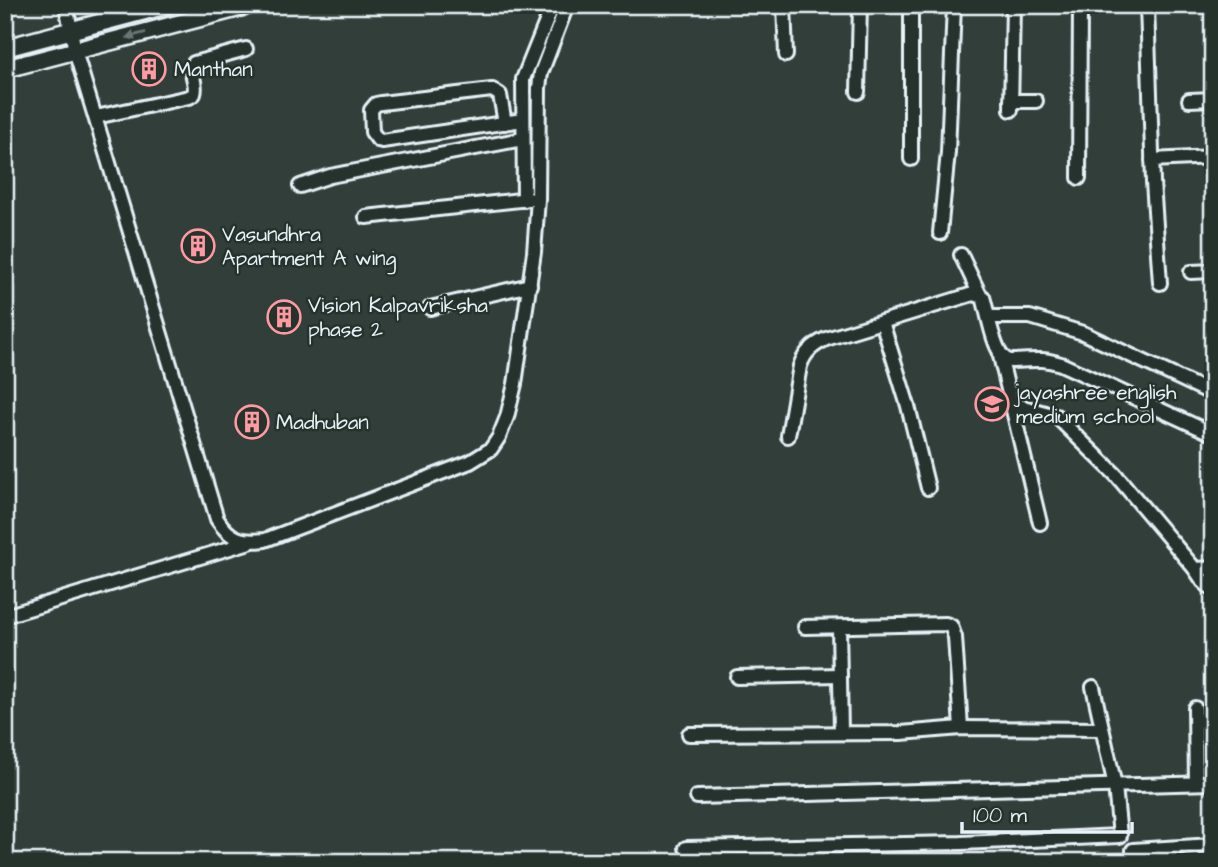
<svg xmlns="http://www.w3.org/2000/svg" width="1218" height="867" viewBox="0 0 1218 867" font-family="'Architects Daughter',sans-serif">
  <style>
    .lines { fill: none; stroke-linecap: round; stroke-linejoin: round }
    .minor-casing { stroke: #e8f1f8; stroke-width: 18 }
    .major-casing { stroke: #e8f1f8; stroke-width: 21 }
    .minor { stroke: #26332d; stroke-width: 12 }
    .major { stroke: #26332d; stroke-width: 16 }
    .oneway { fill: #6a7674 }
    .labels { text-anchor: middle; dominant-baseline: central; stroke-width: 5; stroke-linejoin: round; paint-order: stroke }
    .poi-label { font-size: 21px; fill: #e8f1f8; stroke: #26332d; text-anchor: start }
  </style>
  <rect width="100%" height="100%" fill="#323e39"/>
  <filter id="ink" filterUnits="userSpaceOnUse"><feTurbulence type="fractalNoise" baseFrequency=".0143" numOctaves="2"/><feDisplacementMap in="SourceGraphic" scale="14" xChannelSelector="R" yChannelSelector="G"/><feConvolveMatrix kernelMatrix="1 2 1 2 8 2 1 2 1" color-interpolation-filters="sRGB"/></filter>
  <g filter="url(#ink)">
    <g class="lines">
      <defs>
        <g id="minor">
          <path d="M66 5 75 51 217 519C230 539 241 543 265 540L470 462 491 449 499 437 507 417 515 384 534 252 538 199 539 88 541 73 567 5"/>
          <path d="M784 5 786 55"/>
          <path d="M911 5V159"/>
          <path d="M1147 5 1153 182 1160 283"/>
          <path d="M858 92 860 5"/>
          <path d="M1189 100 1213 99"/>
          <path d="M1011 101H1036"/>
          <path d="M1011 110 1013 5"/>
          <path d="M96 117 189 97 194 94C198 83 188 73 194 63L246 49"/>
          <path d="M505 123 500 95 492 90 381 103 376 104 371 110 372 132 378 140 382 141 523 120"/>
          <path d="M1152 160 1213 157"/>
          <path d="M1079 178 1080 5"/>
          <path d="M300 186 330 176 523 139"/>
          <path d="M524 200 523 79 550 12V5"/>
          <path d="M366 217 529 199"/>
          <path d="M940 233 948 152 954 5"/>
          <path d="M961 255 980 295"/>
          <path d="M1191 272 1213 271"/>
          <path d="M430 308 530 285"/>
          <path d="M989 317H1030L1083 333 1213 394"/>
          <path d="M882 322 908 406 928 488"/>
          <path d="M1000 356 1040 523"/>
          <path d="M1012 404 1056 416 1115 474 1195 569 1203 581 1213 590"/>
          <path d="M788 436 800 366C805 352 813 345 826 339L973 294 983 297C988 312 994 360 1011 361 1033 361 1039 357 1061 364L1213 434"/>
          <path d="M1195 569 1213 568"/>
          <path d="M5 616 250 542"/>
          <path d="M805 627 946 624 951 626 955 637 961 728"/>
          <path d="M839 627 841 732"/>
          <path d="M737 677 840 675"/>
          <path d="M1195 708 1196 783"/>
          <path d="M689 734 901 733 961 728 1102 729"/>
          <path d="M697 797 1213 783"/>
          <path d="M686 848 961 843 1120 836 1115 786 1093 687"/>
          <path d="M1116 862 1133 861"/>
          <path d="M1133 862V850L1213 845"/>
        </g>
        <g id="major">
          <path d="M5 48 167 5"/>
          <path d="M5 69 250 5"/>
        </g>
      </defs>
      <use href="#minor" class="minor-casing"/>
      <use href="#major" class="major-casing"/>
      <use href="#minor" class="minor"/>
      <use href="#major" class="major"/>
    </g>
    <defs><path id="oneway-solid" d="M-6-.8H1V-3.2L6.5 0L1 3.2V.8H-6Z" transform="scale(1.75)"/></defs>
    <use class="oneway" href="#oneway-solid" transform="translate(136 35) rotate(165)"/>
  </g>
  <defs>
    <symbol id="building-ring" viewBox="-11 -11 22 22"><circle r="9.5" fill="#26332d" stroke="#ff9aa2" stroke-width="1.5"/><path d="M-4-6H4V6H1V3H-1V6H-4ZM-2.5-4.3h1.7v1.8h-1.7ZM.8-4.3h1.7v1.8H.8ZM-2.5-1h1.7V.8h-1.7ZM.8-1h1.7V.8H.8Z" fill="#ff9aa2"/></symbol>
    <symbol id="school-ring" viewBox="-11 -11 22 22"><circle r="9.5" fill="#26332d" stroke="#ff9aa2" stroke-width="1.5"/><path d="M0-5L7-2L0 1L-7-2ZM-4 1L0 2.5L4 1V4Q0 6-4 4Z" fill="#ff9aa2"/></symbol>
  </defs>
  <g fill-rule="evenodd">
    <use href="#building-ring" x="130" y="50" width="38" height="38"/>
    <use href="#building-ring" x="179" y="227" width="38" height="38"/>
    <use href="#building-ring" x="265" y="298" width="38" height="38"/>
    <use href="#school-ring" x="973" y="385" width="38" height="38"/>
    <use href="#building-ring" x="233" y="403" width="38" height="38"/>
  </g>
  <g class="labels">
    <g class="poi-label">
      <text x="174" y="69">Manthan</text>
      <text x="222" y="234">Vasundhra<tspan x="222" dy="24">Apartment A wing</tspan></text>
      <text x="308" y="305">Vision Kalpavriksha<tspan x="308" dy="24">phase 2</tspan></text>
      <text x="1016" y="392">jayashree english<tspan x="1016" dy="24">medium school</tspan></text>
      <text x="276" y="422">Madhuban</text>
    </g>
  </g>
  <rect width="1218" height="867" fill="none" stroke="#26332d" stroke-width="28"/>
  <rect x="14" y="14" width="1190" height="839" fill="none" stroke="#e8f1f8" stroke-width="2.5" filter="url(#ink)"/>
  <path d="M962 822v10h170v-10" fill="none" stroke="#e8f1f8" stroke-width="3.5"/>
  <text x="973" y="822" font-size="21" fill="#e8f1f8" stroke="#26332d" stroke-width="5" paint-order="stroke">100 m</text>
</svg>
